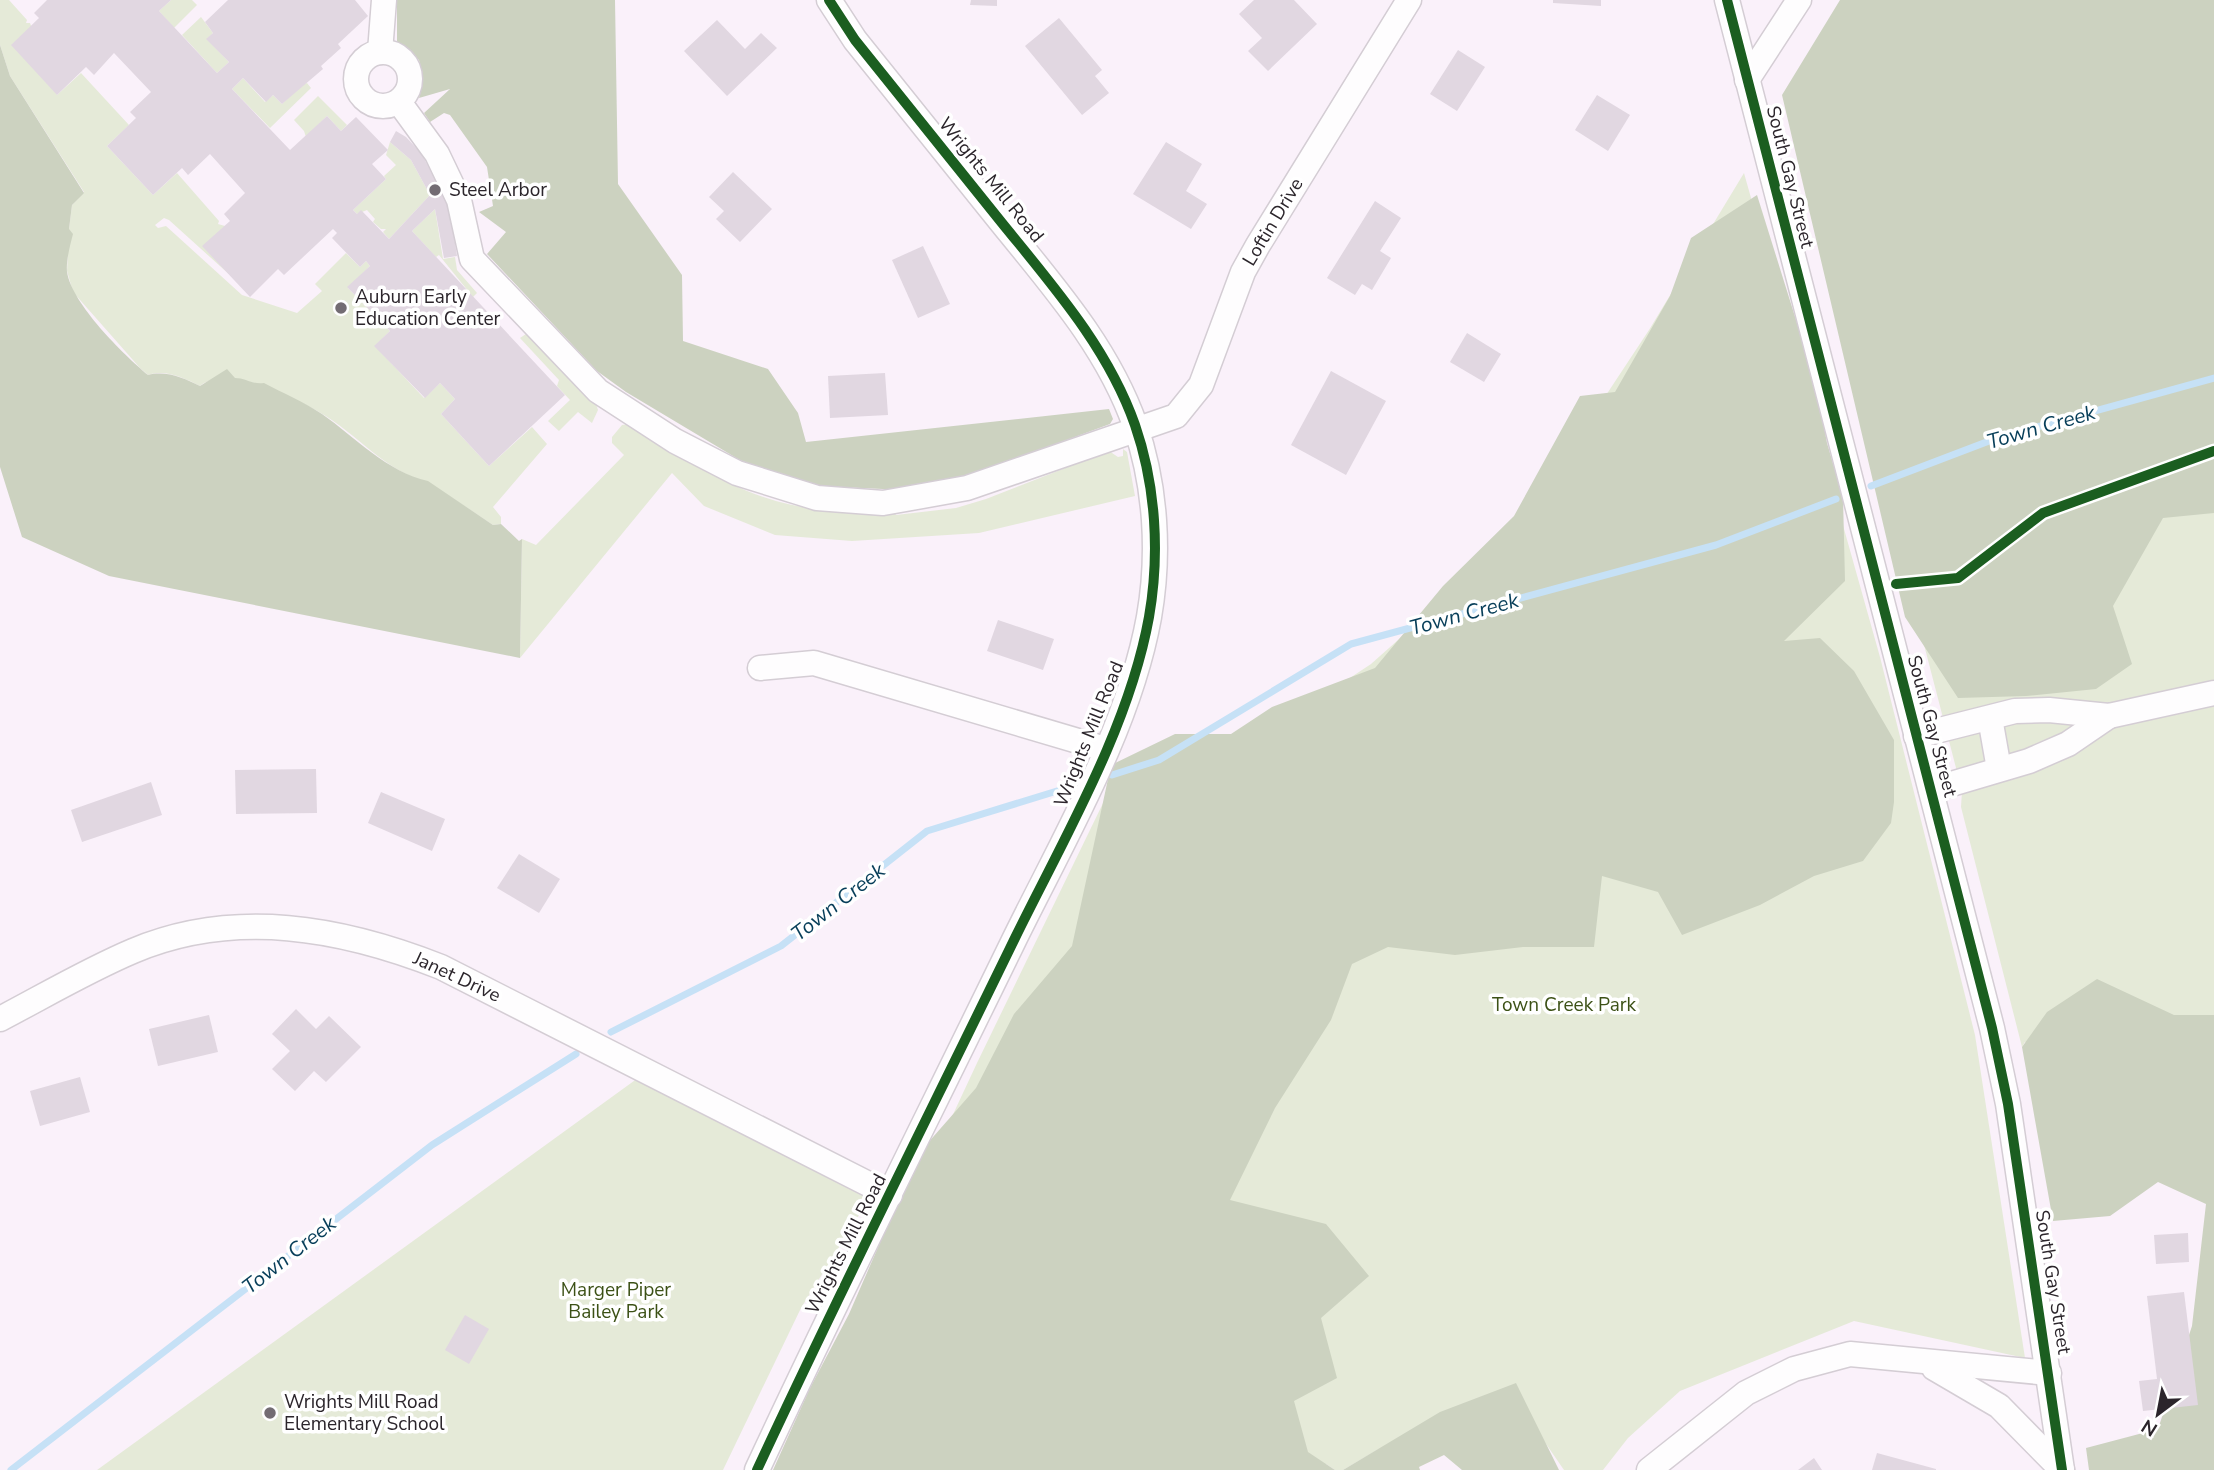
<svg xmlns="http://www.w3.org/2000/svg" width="2214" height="1470" viewBox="0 0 2214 1470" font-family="'Nunito Sans',sans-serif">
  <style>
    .green { fill: #e5ead8 }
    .forest { fill: #ccd2c0 }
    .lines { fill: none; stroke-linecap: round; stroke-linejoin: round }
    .stream { stroke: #c6e1f6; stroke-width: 7 }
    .building { fill: #e1d7e1 }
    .minor-casing { stroke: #d4cdd4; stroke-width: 27 }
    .minor { stroke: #fefdfe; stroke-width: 24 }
    .cycleway-casing { stroke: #fff; stroke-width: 15 }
    .cycleway { stroke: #1b5e20; stroke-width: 10 }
    .poi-dot { fill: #736c73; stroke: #fff; stroke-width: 2.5 }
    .labels { text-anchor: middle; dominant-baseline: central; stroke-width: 7; stroke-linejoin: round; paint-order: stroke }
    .street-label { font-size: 19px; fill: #2b252b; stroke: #fff }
    .poi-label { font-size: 19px; fill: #2b252b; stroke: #fff; text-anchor: start }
    .park-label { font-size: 19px; fill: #3c5116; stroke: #fff }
    .water-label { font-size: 21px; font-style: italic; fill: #073e59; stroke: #fff }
  </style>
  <rect width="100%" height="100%" fill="#faf1fa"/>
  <g class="green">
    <path d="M0 0H9L27 20 26 23H30L57 95 81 73 129 125 107 146 153 195 177 173 219 221 218 224 225 226 231 276 169 220 164 218 155 225 158 228 166 226 242 295 297 313 322 291 315 284 346 253 360 267 366 261 370 266 348 288 390 331 375 346 424 398 440 383 455 399 441 414 489 466 532 427 547 444 493 507 501 517V524L493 525 428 482C385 472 357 433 319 412 292 397 227 363 200 386 184 378 166 369 148 375L140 368 73 292 67 271 69 229 72 205 84 192 10 76 0 45Z"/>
    <path d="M171 0H192L197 5 174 28 159 11Z"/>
    <path d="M2214 0V1039L2025 1042 2022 1047 1961 807 1962 791 1902 560Z"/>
    <path d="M201 17 213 33 207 39 229 62 217 73 182 35Z"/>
    <path d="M243 78 265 102 273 95 282 104 301 85 307 83 311 88 270 128 232 89Z"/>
    <path d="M318 96 347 125 341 131 327 116 306 137 304 131 294 120Z"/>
    <path d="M390 142 411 160 430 195 389 239 383 232 386 229H381L373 222 375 219 367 210 357 214 353 210 386 179 384 176 396 165 386 155Z"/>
    <path d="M1744 173 1880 657 1975 1035 2025 1358 1854 1321 1680 1391 1628 1438 1603 1470H1564L1522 1409 1377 1450 1343 1470H1335L1326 1464 1305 1470H787L977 1063 1122 764 1273 729 1371 664 1470 576 1554 474 1649 330Z"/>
    <path d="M435 209 443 259 455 257 457 270 477 293 473 297 439 255 436 257 412 231Z"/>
    <path d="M526 334 596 404 598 410 592 423 578 412 559 431 548 421 570 400 557 386 559 380 520 338Z"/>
    <path d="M629 424C686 461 749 503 819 509 843 512 869 511 894 511L896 515 956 508 986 499 1109 451 1118 457 1123 456V449L1127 452 1135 496 979 533 852 541 775 535 704 506 672 473 520 658 522 539 536 545 624 455 612 443V437L622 425Z"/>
    <path d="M638 1078 871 1196 801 1308 723 1470H97Z"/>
  </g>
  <g class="forest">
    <path d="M397 0H615L618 184 682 275 683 341 768 369 798 413 806 442 1109 409 1113 419 1110 424 956 481 904 490 818 486 762 470 738 459 626 392 597 371 487 254 506 232 479 212 493 206 487 167 450 115 444 113 430 122 424 113 450 89 419 98 423 82 419 60 397 43Z"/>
    <path d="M1840 0H2214V513L2163 518 2113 606 2132 664 2096 689 2026 696 1958 698 1905 617 1782 95Z"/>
    <path d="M0 45 10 76 84 193 72 205 69 229 73 234C70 246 66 260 67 272 72 304 123 354 148 375 166 370 184 378 200 386L227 369 235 378C246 378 253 385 264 383 283 393 304 402 322 414 355 437 387 472 428 481L493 525 501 524 519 541 522 539 520 658 109 576 22 537 0 467Z"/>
    <path d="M1757 195 1817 387 1827 443 1843 497 1845 581 1784 641 1820 638 1854 671 1894 740V802L1891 823 1863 861 1814 876 1760 905 1682 935 1658 892 1602 876 1594 947H1523L1455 955 1388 947 1352 964 1331 1020 1275 1108 1230 1200 1326 1224 1369 1276 1321 1318 1337 1378 1294 1401 1308 1452 1335 1470H773L810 1388 849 1314 919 1153 976 1088 1014 1014 1072 946 1111 765 1175 734H1231L1272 707 1375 668 1443 586 1514 516 1580 396 1615 392 1670 296 1691 238Z"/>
    <path d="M2097 979 2174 1015H2214V1470H2089L2086 1448 2158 1429 2192 1326 2206 1204 2158 1182 2110 1216 2053 1221 2022 1047 2047 1012Z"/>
    <path d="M1516 1383 1559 1470H1462L1444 1455 1419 1467 1420 1470H1343L1440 1412Z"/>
  </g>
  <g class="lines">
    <g class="stream">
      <path d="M1871 486 1997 438 2214 378"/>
      <path d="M1112 775 1159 760 1351 644 1716 545 1836 499"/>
      <path d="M611 1032 781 946 927 831 1070 787"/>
      <path d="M11 1470 432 1145 576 1054"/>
    </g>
  </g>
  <g class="building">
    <path d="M47 0H171L159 11 217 73 229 62 206 39 213 33 205 22 228 0H355L368 16 338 44 341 48 321 66 323 69 282 104 273 95 266 102 243 78 232 89 290 150 327 116 341 131 356 117 388 150 372 164 386 179 353 210 357 214 361 210 389 239 430 195 411 160 390 142 396 131 406 137 421 153 444 195 451 216 457 256 444 258 435 209 412 231 565 395 489 466 441 414 455 399 440 383 425 398 374 346 390 331 347 287 370 266 366 261 360 267 332 238 337 233 333 229 284 275 278 269 250 297 202 246 230 221 224 214 245 193 210 154 188 175 182 168 153 195 107 146 136 118 130 112 151 92 114 53 94 75 86 67 57 95 11 45 39 18 34 13Z"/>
    <path d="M971 0H997V6L970 5Z"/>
    <path d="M1254 0H1294L1317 24 1268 71 1248 51 1262 38 1239 14Z"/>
    <path d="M1553 0H1601V6L1553 3Z"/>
    <path d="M1059 18 1102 70 1095 76 1109 93 1082 115 1025 46Z"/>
    <path d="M717 20 745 49 761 33 777 48 727 96 684 51Z"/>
    <path d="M1458 50 1485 67 1457 111 1430 94Z"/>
    <path d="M1597 95 1630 115 1608 151 1575 130Z"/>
    <path d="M1166 142 1202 164 1186 191 1207 204 1191 229 1133 194Z"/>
    <path d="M733 172 772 209 740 242 716 219 724 211 709 197Z"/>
    <path d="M1375 201 1401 218 1380 251 1391 258 1372 290 1362 284 1355 295 1327 278Z"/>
    <path d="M923 246 950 304 918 318 892 260Z"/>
    <path d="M1467 333 1501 354 1484 382 1450 362Z"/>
    <path d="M1331 371 1386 401 1346 475 1291 445Z"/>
    <path d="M885 373 888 415 830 418 828 376Z"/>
    <path d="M998 620 1054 639 1043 670 987 651Z"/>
    <path d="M316 769 317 813 236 814 235 770Z"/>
    <path d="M151 782 162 815 82 842 71 810Z"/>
    <path d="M381 792 445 819 432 851 368 823Z"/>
    <path d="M519 854 560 879 539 913 497 888Z"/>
    <path d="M296 1009 316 1029 329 1016 361 1047 326 1082 314 1071 295 1091 272 1069 290 1051 272 1034Z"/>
    <path d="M209 1015 218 1052 158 1066 149 1029Z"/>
    <path d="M80 1077 90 1112 40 1126 30 1091Z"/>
    <path d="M2188 1233 2189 1262 2156 1264 2154 1235Z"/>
    <path d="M2184 1292 2198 1405 2143 1411 2139 1381 2157 1379 2147 1296Z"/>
    <path d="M465 1315 489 1329 469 1364 445 1350Z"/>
    <path d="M1877 1453 1936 1469V1470H1872Z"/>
    <path d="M1814 1458 1822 1470H1798Z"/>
  </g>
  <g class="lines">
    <defs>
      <g id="minor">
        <path d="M1727 0 1992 1028 2008 1104 2062 1470"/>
        <circle cx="383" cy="79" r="27"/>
        <path d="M380 52 384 0"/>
        <path d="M1747 80 1799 0"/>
        <path d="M399 102 437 154 459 200 472 259 598 391 675 441 737 473 817 498 883 503 967 488 1176 416 1201 385 1243 272 1258 245 1409 0"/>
        <path d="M760 668 814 663 1105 749"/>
        <path d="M1990 718 1999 769"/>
        <path d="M1916 736 2015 711 2049 710 2109 716 2214 693"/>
        <path d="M1931 790 2029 761 2068 744 2109 716"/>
        <path d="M0 1019C44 996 88 970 133 951 235 908 342 928 441 967L890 1195"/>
        <path d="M1934 1368 1999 1406 2062 1470"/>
        <path d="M757 1470C840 1291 929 1115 1015 938 1064 838 1129 728 1149 617 1160 554 1156 486 1135 425 1108 348 1053 286 1002 223 953 162 904 101 855 40L829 0"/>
        <path d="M1649 1470 1746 1393 1794 1369 1850 1354 2049 1373"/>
      </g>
    </defs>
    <use href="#minor" class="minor-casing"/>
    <use href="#minor" class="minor"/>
    <defs>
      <g id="cycleway">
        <path d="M1727 0 1992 1028 2008 1104 2062 1470"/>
        <path d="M1896 584 1958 578 2043 513 2214 451"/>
        <path d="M757 1470C840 1291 929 1115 1015 938 1064 838 1129 728 1149 617 1160 554 1156 486 1135 425 1108 348 1053 286 1002 223 953 162 904 101 855 40L829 0"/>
      </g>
    </defs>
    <use href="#cycleway" class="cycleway-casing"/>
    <use href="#cycleway" class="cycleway"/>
  </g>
  <g class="poi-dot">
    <circle cx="435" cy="190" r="7"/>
    <circle cx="341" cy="308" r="7"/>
    <circle cx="270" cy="1413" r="7"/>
  </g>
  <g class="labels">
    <g class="street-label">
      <text transform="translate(1790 177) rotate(76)">South Gay Street</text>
      <text transform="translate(991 180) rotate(51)">Wrights Mill Road</text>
      <text transform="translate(1273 222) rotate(-59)">Loftin Drive</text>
      <text transform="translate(1932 726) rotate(75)">South Gay Street</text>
      <text transform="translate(1089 734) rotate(-68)">Wrights Mill Road</text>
      <text transform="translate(457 977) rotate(25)">Janet Drive</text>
      <text transform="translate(846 1244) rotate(-63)">Wrights Mill Road</text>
      <text transform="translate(2053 1282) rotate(81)">South Gay Street</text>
    </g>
    <g class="poi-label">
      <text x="449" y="190">Steel Arbor</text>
      <text x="355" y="297">Auburn Early<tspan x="355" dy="22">Education Center</tspan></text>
      <text x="284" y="1402">Wrights Mill Road<tspan x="284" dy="22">Elementary School</tspan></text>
    </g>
    <g class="park-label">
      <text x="1564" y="1005">Town Creek Park</text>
      <text x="616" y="1290">Marger Piper<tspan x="616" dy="22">Bailey Park</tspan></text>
    </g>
    <g class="water-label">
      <text transform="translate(2041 427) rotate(-16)">Town Creek</text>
      <text transform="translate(1464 614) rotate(-15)">Town Creek</text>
      <text transform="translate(838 902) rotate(-38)">Town Creek</text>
      <text transform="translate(289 1255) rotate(-38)">Town Creek</text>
    </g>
  </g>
  <g transform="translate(2158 1414) rotate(212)" stroke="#ffffff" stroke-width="5" paint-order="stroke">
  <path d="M0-5L12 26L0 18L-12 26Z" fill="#2b252b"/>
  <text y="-10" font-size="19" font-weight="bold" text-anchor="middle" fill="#2b252b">N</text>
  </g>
</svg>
